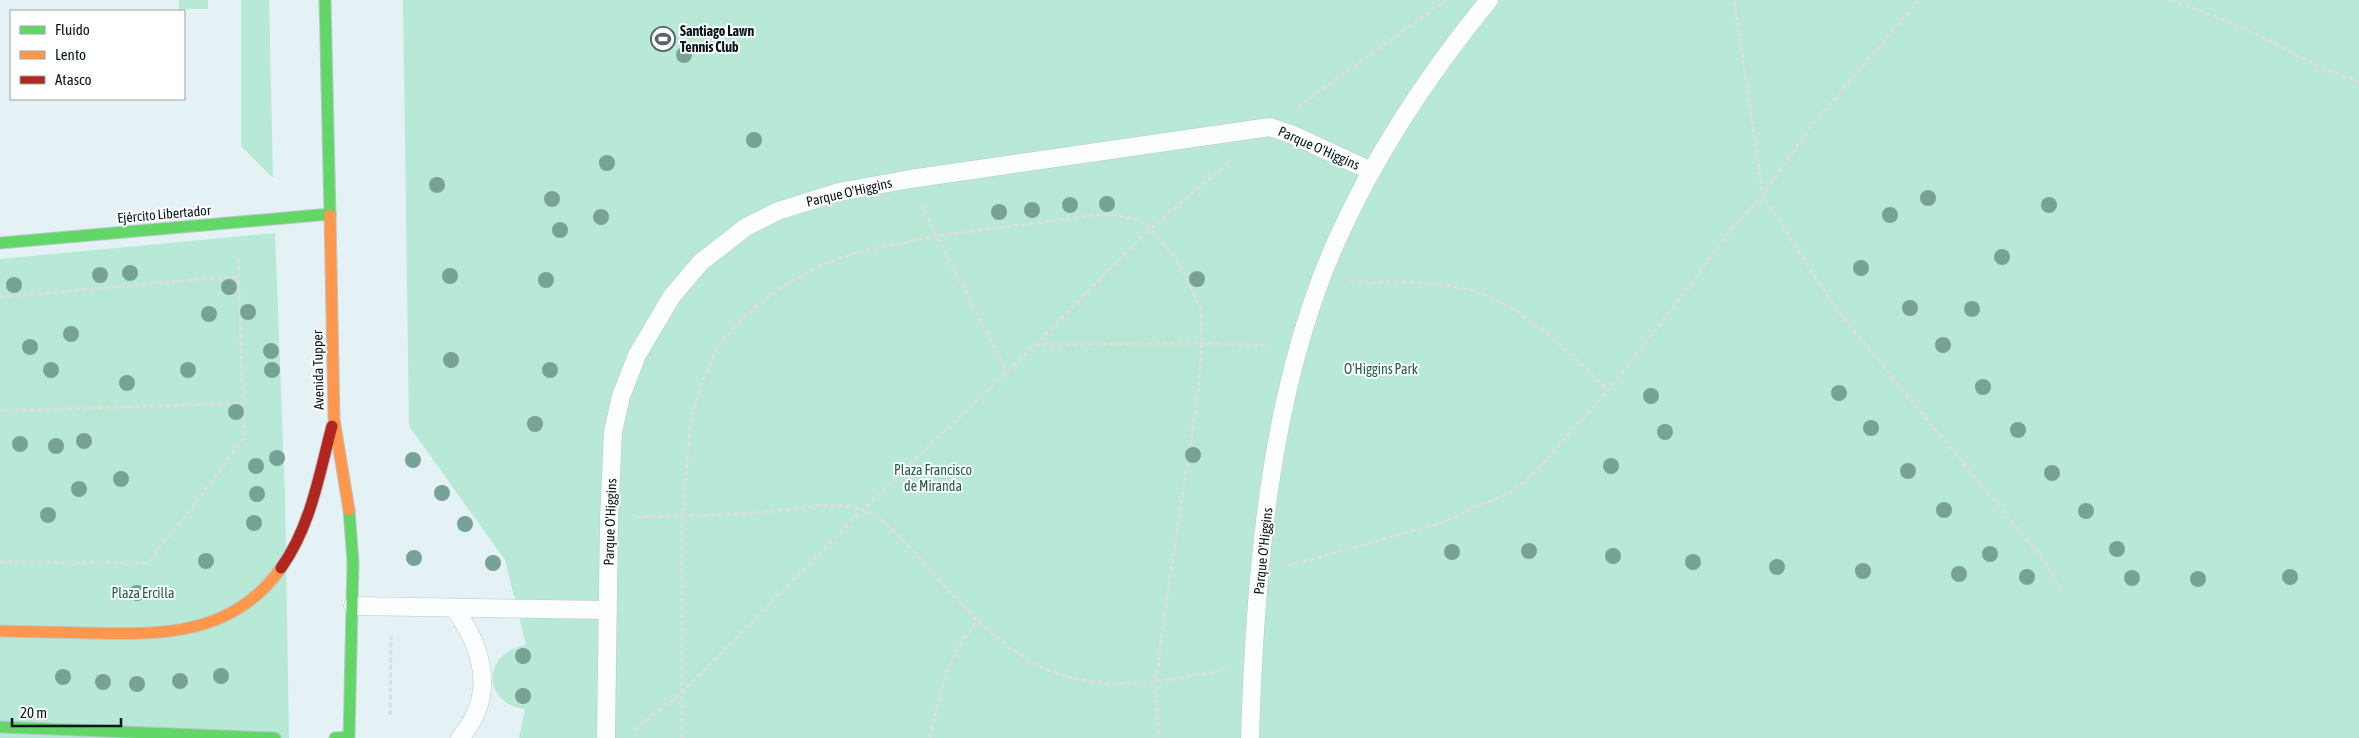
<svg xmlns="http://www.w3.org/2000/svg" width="2359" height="738" viewBox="0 0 2359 738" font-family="'Asap Condensed',sans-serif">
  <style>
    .green { fill: #b7e9d6 }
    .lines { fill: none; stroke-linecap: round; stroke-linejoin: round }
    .lane-casing { stroke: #bac8cb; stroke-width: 19 }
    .fast-casing { stroke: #bac8cb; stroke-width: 13 }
    .slow-casing { stroke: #bac8cb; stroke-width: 13 }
    .jam-casing { stroke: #bac8cb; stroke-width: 13 }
    .path { stroke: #dadee0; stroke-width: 3; stroke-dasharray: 5 2.5; stroke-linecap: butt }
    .lane { stroke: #fbfdfe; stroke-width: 18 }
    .fast { stroke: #63d668; stroke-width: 11 }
    .slow { stroke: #ff974d; stroke-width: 11 }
    .jam { stroke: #b3261e; stroke-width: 11 }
    .tree { fill: #78a295 }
    .labels { text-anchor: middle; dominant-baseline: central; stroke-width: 4; stroke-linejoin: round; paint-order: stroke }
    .poi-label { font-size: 14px; font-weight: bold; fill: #07171b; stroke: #fff; text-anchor: start }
    .street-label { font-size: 14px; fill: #07171b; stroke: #fff }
    .park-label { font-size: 14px; fill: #206146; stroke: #fff }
  </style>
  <rect width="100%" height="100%" fill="#e4f2f5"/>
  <g class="green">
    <rect x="179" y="0" width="29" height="9"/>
    <path d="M241 0H269L273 178 241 146Z"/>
    <path d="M403 0H2359V738H519L525 709C481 703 482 653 526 645L505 560 409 426Z"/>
    <path d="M275 233 285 496 289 738H0V259Z"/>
  </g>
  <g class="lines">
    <defs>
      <g id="lane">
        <path d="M353 606 608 610"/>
        <path d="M454 608C484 649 496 696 460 738"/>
        <path d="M606 738 609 519 613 432 621 396 637 355 672 296 701 262 746 227 778 211 839 192 910 179 1270 127 1293 135 1371 171"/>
        <path d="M1250 738C1255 575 1269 393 1336 242 1375 155 1429 73 1489 0"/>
      </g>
      <g id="fast">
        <path d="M325 0 330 215"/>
        <path d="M0 243 330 214"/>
        <path d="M0 727 275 738"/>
        <path d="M335 738 349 737 353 562 349 510"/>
      </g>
      <g id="slow">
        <path d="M330 215 334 419 349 510"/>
        <path d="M0 631C29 632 58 632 88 633 161 635 233 636 281 568"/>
      </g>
      <path id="jam" d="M281 568C311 526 319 475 332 426"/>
    </defs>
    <use href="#lane" class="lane-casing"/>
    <use href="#fast" class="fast-casing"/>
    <use href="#slow" class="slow-casing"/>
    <use href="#jam" class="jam-casing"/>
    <g class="path">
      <path d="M1919 0 1808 130 1763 196 1836 309 2045 562 2061 591"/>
      <path d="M2171 0 2240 26 2320 67 2359 82"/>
      <path d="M1298 107 1446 0"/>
      <path d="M921 204 1006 371"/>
      <path d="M1349 282C1388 283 1429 280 1467 289 1518 301 1573 355 1608 391"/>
      <path d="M0 297 238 276"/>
      <path d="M1035 345 1202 343 1271 346"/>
      <path d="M0 411 244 403"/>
      <path d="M636 517C679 516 722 515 764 512 794 510 833 499 862 510 892 521 916 555 937 578 969 615 1019 665 1068 677 1118 690 1176 681 1225 669"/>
      <path d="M0 562 147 563 191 509 244 438 238 255"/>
      <path d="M1288 566 1441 523 1511 492 1533 474 1608 391 1689 287 1731 229 1763 196 1734 0"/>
      <path d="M390 715 391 637"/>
      <path d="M634 730 683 691 862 510 1035 345 1151 228 1229 162"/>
      <path d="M682 738V516L686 473 691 419 702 383 718 346 742 318 779 289 816 267 851 254 936 236 1095 215H1116L1139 221 1151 228 1180 265 1201 309 1202 343 1198 393 1161 637 1157 681 1158 738"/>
      <path d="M930 738C939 696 948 652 979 620"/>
    </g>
    <use href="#lane" class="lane"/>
    <use href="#fast" class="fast"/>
    <use href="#slow" class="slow"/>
    <use href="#jam" class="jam"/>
  </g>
  <g class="tree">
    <circle cx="684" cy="55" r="8"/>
    <circle cx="754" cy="140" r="8"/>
    <circle cx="607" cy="163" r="8"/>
    <circle cx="437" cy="185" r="8"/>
    <circle cx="1928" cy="198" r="8"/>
    <circle cx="552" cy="199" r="8"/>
    <circle cx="1107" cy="204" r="8"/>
    <circle cx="1070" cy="205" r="8"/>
    <circle cx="2049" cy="205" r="8"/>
    <circle cx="1032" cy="210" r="8"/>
    <circle cx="999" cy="212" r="8"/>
    <circle cx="1890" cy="215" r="8"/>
    <circle cx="601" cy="217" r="8"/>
    <circle cx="560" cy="230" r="8"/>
    <circle cx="2002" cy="257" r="8"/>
    <circle cx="1861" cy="268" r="8"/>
    <circle cx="130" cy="273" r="8"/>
    <circle cx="100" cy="275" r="8"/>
    <circle cx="450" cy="276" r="8"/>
    <circle cx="1197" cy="279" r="8"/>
    <circle cx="546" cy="280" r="8"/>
    <circle cx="14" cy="285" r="8"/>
    <circle cx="229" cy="287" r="8"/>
    <circle cx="1910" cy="308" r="8"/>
    <circle cx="1972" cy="309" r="8"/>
    <circle cx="248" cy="312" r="8"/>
    <circle cx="209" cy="314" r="8"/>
    <circle cx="71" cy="334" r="8"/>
    <circle cx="1943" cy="345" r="8"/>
    <circle cx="30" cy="347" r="8"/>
    <circle cx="271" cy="351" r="8"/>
    <circle cx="451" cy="360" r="8"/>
    <circle cx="51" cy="370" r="8"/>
    <circle cx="188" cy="370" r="8"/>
    <circle cx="272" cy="370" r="8"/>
    <circle cx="550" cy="370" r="8"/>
    <circle cx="127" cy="383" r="8"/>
    <circle cx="1983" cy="387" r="8"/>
    <circle cx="1839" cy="393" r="8"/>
    <circle cx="1651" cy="396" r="8"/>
    <circle cx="236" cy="412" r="8"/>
    <circle cx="535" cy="424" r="8"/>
    <circle cx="1871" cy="428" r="8"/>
    <circle cx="2018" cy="430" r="8"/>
    <circle cx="1665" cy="432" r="8"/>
    <circle cx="84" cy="441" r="8"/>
    <circle cx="20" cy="444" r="8"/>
    <circle cx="56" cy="446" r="8"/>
    <circle cx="1193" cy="455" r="8"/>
    <circle cx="277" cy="458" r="8"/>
    <circle cx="413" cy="460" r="8"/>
    <circle cx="256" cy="466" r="8"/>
    <circle cx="1611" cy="466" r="8"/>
    <circle cx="1908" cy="471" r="8"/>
    <circle cx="2052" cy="473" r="8"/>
    <circle cx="121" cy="479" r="8"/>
    <circle cx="79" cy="489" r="8"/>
    <circle cx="442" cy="493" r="8"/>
    <circle cx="257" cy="494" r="8"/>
    <circle cx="1944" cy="510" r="8"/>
    <circle cx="2086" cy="511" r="8"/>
    <circle cx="48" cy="515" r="8"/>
    <circle cx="254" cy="523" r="8"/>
    <circle cx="465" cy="524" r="8"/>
    <circle cx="2117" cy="549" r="8"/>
    <circle cx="1529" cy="551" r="8"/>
    <circle cx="1452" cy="552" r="8"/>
    <circle cx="1990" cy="554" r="8"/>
    <circle cx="1613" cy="556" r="8"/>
    <circle cx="414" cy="558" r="8"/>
    <circle cx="206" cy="561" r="8"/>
    <circle cx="1693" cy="562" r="8"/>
    <circle cx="493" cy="563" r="8"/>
    <circle cx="1777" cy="567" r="8"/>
    <circle cx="1863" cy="571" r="8"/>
    <circle cx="1959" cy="574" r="8"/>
    <circle cx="2027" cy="577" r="8"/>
    <circle cx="2290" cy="577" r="8"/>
    <circle cx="2132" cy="578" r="8"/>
    <circle cx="2198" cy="579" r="8"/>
    <circle cx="137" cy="593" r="8"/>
    <circle cx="523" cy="656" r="8"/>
    <circle cx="221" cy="676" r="8"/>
    <circle cx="63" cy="677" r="8"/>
    <circle cx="180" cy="681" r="8"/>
    <circle cx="103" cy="682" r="8"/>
    <circle cx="137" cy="684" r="8"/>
    <circle cx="523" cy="696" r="8"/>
  </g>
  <defs>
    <symbol id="stadium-ring" viewBox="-11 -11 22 22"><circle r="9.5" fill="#fff" stroke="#546467" stroke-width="1.5"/><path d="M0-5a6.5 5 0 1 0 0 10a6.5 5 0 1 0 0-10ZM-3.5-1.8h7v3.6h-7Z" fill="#546467"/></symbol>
  </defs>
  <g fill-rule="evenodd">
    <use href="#stadium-ring" x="649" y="25" width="28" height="28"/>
  </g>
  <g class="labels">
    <g class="poi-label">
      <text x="680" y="31">Santiago Lawn<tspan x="680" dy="16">Tennis Club</tspan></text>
    </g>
    <g class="street-label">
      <text transform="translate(1319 148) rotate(24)">Parque O'Higgins</text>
      <text transform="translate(849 192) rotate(-13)">Parque O'Higgins</text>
      <text transform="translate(164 214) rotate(-5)">Ejército Libertador</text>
      <text transform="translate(318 370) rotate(-91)">Avenida Tupper</text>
      <text transform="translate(610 522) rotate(-88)">Parque O'Higgins</text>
      <text transform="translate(1263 551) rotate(-84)">Parque O'Higgins</text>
    </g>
    <g class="park-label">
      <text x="1381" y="369">O'Higgins Park</text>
      <text x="933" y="470">Plaza Francisco<tspan x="933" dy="16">de Miranda</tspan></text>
      <text x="143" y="593">Plaza Ercilla</text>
    </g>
  </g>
  <rect x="10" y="10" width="175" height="90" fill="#ffffff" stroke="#9ca2a4"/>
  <rect x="20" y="26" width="25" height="8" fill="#63d668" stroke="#9ca2a4"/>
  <text x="55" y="35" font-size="15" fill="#07171b">Fluido</text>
  <rect x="20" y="51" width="25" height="8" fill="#ff974d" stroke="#9ca2a4"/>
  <text x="55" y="60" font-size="15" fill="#07171b">Lento</text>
  <rect x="20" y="76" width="25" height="8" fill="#b3261e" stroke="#9ca2a4"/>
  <text x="55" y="85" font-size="15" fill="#07171b">Atasco</text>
  <path d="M12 718v8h109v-8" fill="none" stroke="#07171b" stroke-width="2.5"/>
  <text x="20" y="718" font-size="15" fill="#07171b" stroke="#ffffff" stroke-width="4" paint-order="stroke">20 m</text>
</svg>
